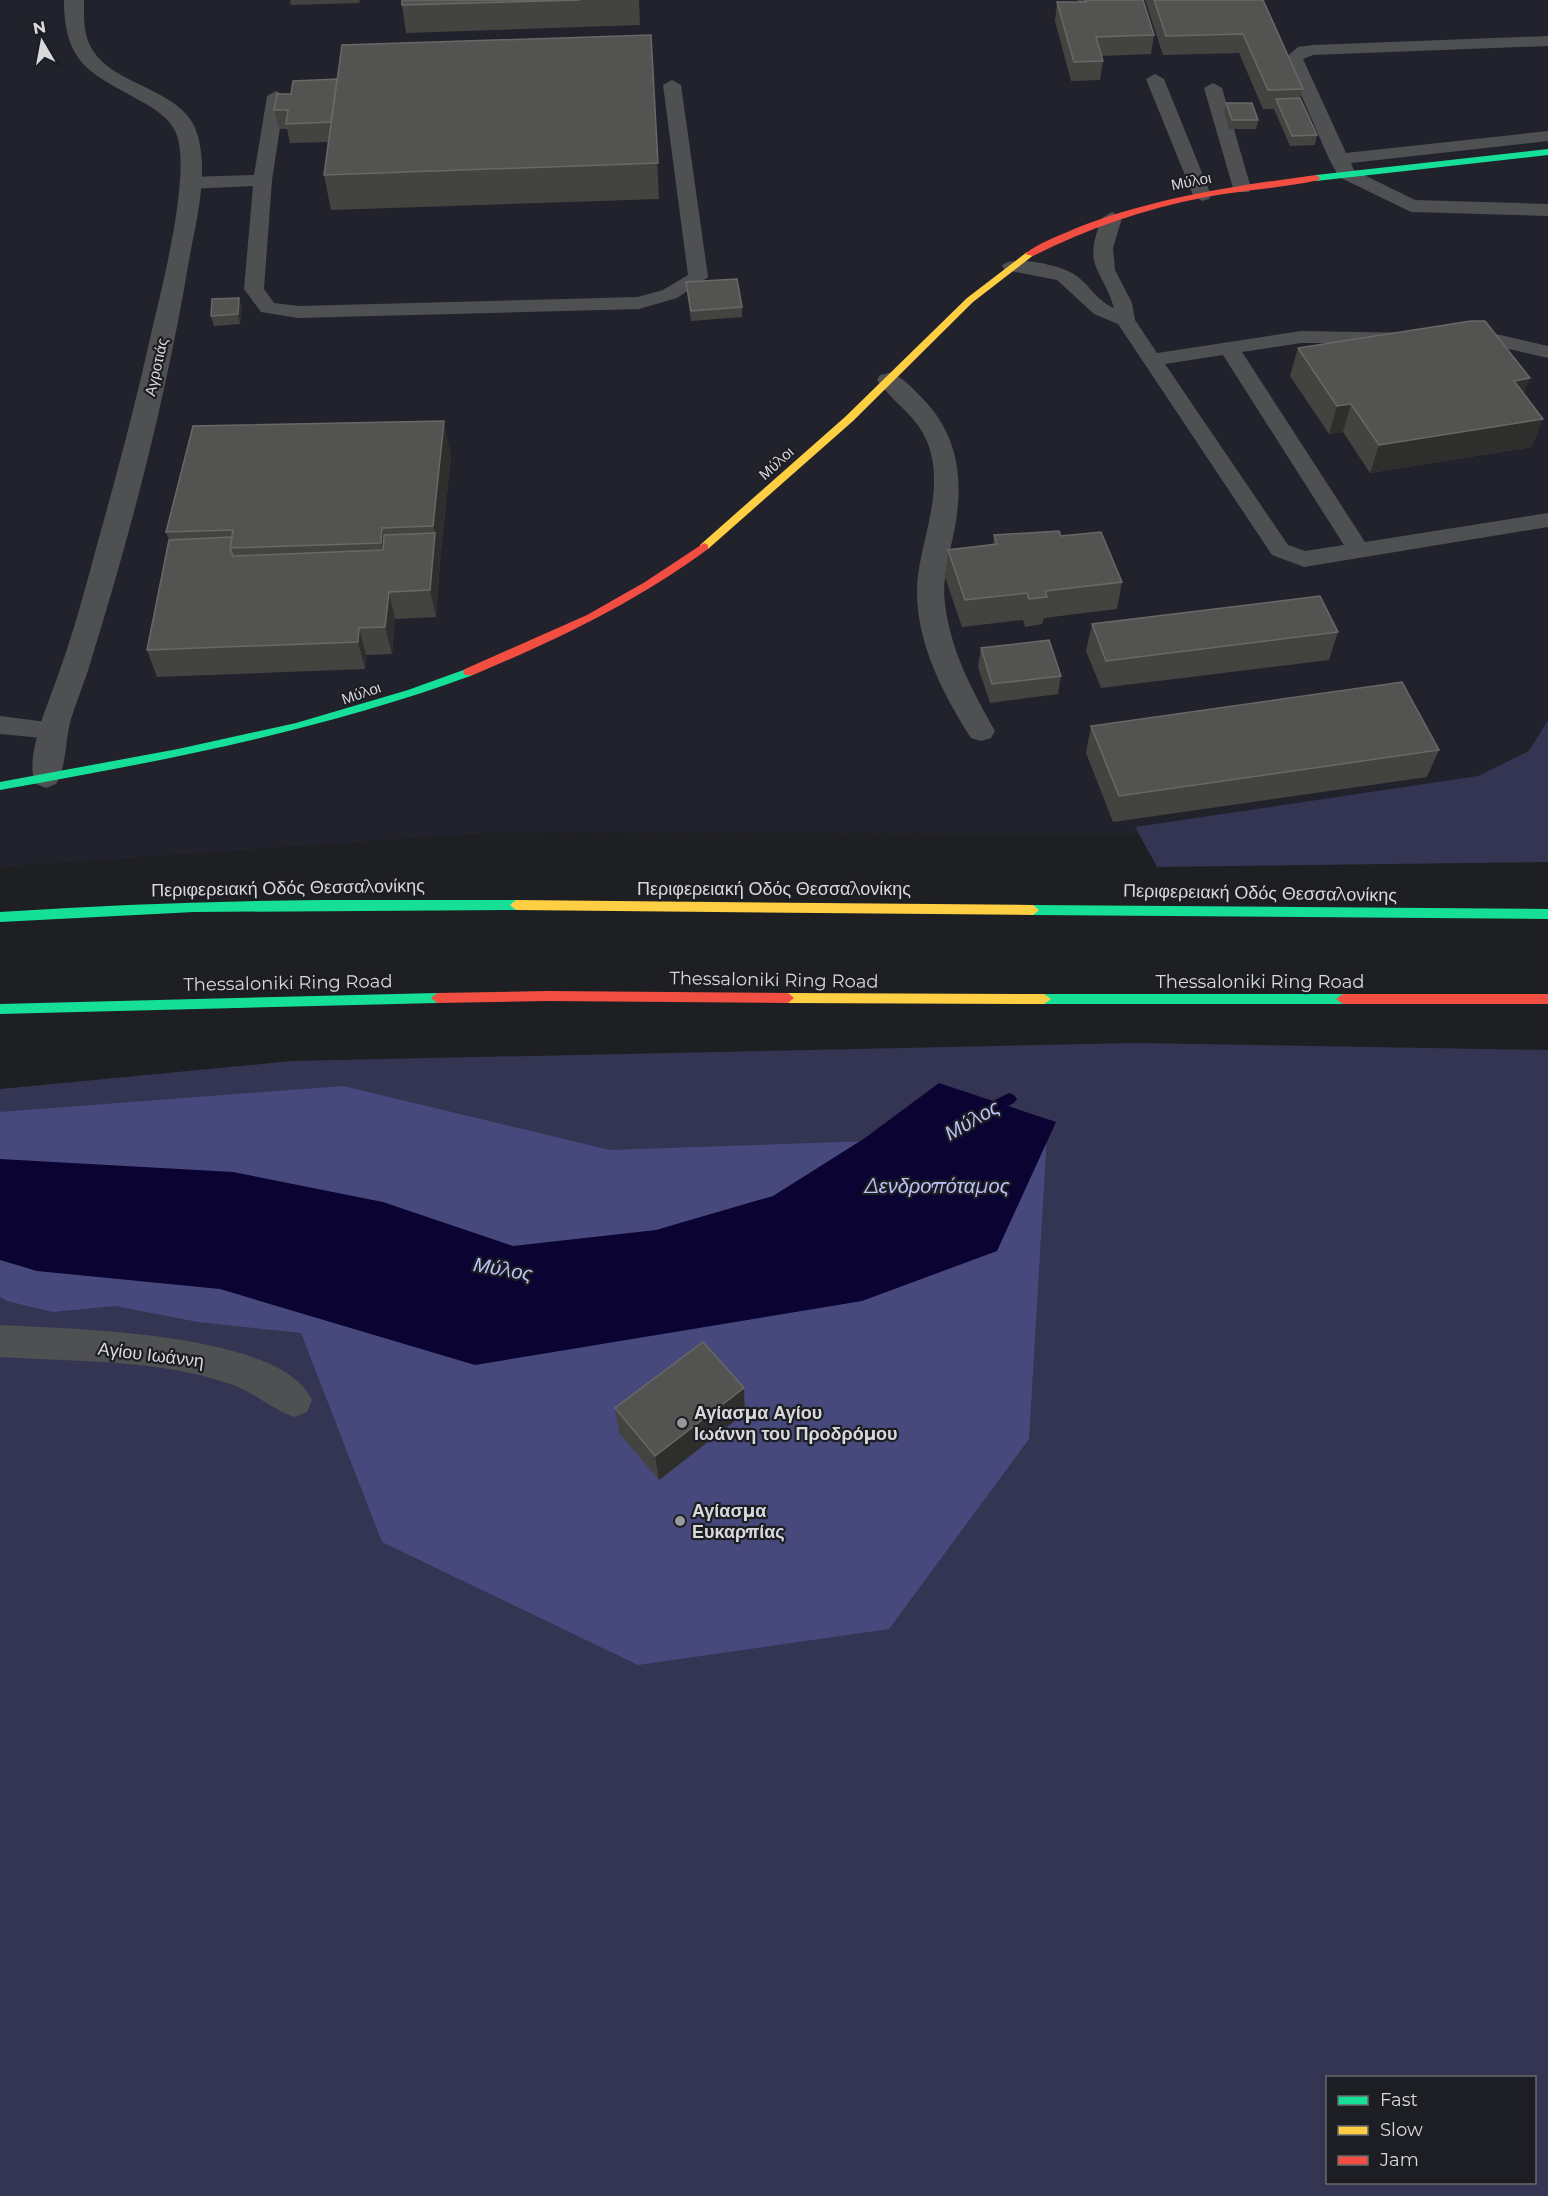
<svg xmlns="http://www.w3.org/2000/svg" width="1548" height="2196" viewBox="0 0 1548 2196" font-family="Montserrat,sans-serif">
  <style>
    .built { fill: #21222c }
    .green { fill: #343553; fill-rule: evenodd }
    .forest { fill: #47497d }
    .water { fill: #0b0331 }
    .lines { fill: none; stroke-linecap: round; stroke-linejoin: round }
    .stream { fill: #0b0331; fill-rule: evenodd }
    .lane { fill: #4f5052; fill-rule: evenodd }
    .street { fill: #4f5052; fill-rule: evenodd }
    .fast { fill: #16e098; fill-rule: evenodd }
    .slow { fill: #ffcf43; fill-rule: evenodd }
    .jam { fill: #f24e42; fill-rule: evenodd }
    .wall { fill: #434440 }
    .shaded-wall { fill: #2e2f2d }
    .building { fill: #535451; stroke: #686966; stroke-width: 1.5 }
    .poi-dot { fill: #97989b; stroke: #1d1e23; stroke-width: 2 }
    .labels { text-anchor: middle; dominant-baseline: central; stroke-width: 4.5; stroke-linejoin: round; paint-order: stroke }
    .far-street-label { font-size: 15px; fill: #d8d9dc; stroke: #1d1e23 }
    .street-label { font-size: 18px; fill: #d8d9dc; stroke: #1d1e23 }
    .poi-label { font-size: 18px; font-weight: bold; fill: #d8d9dc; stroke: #1d1e23; text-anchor: start }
    .water-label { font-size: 20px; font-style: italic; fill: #bec3f9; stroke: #1d1e23 }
  </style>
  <rect width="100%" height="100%" fill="#1e1f22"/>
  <path class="built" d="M0 0H1548V834L488 833 0 867Z"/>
  <g class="green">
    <path d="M1548 720V862L1157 867 1135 827 1478 776 1529 751Z"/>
    <path d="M1134 1043 1548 1050V2196H0V1089L292 1061ZM1328 2078H1534V2182H1328Z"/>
  </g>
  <path class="forest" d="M343 1086 610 1150 1047 1135 1029 1439 889 1629 638 1665 382 1542 301 1333 198 1322 115 1306 53 1312 7 1301 0 1297V1112Z"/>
  <path class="water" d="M939 1083 1056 1122 997 1251 862 1301 475 1365 220 1289 37 1271 0 1260V1159L233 1172 383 1202 513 1246 656 1230 773 1196 865 1138Z"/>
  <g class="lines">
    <path class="stream" d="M1009 1093 1014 1095 1017 1099 1014 1103 985 1118H975L972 1114 975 1110Z"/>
    <g class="lane">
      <path d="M1548 36V46L1313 55 1303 59 1346 153 1548 131V141L1351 163 1354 170 1415 200 1548 204V216L1411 212 1339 177 1329 159 1285 58 1298 47 1313 45Z"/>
      <path d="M1155 74 1164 79 1211 195 1209 199 1202 201 1193 195 1146 79Z"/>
      <path d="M672 80 681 85 708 277 677 298 639 309 298 318 261 312 244 289 253 186 188 189 179 183 188 177 254 175 267 96 276 91 285 96 272 180 264 289 274 303 298 306 638 297 663 290 688 275 663 85Z"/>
      <path d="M1213 83 1222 88 1251 188 1249 192H1235L1233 188 1204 88Z"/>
      <path d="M1112 212 1122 218 1113 248 1115 270 1132 303 1135 320 1157 353 1301 331 1419 333 1422 337 1419 341 1412 343H1301L1242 352 1365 542 1548 513V527L1304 567 1272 555 1118 324 1094 314 1057 280 1005 270 1002 266C1010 254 1058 265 1070 272 1087 280 1096 301 1114 308 1101 265 1082 269 1102 218ZM1223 355 1344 545 1305 551 1288 545 1165 364Z"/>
      <path d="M1461 332 1496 334 1548 346V358L1496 346 1454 342 1451 338 1454 334Z"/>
      <path d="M0 716 62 724 65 730 62 736 53 739 0 734Z"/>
    </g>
    <g class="street">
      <path d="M64 0H84C84 16 83 35 92 49 115 88 186 88 198 136 209 177 195 225 188 266 166 397 132 528 93 654 87 676 78 697 71 719 65 739 67 766 56 784L46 788 36 784C24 763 45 711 53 689 71 642 84 593 97 545 117 474 136 402 152 330 162 287 192 171 176 133 172 122 160 113 151 107 98 75 64 71 64 0Z"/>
      <path d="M889 373C903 376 914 390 924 400 961 439 964 486 953 537 948 560 942 581 945 604 951 652 972 690 995 731L991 738 981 741 971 738C941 691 911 633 918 575 924 532 944 487 928 444 918 416 893 403 877 380L880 375Z"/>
      <path d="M0 1325C68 1329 281 1331 312 1400L307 1412 294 1417C272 1409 255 1393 233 1385 161 1359 76 1362 0 1357Z"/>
    </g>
    <g class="fast">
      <path d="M1548 149V155L1316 181 1312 178 1316 175Z"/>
      <path d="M469 668 473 669V675C317 732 162 761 0 790V782L178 749 296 723 408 690Z"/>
      <path d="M322 900H516L522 905 516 910 194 912 0 922V912C107 905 215 901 322 900Z"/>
      <path d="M1033 905 1548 909V919L1033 915 1027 910Z"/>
      <path d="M437 993 443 998 437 1003 0 1014V1004Z"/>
      <path d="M1044 994H1343L1350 999 1343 1004H1044L1037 999Z"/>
    </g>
    <g class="slow">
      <path d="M1027 252 1035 254 973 302 853 421 708 549H700V545L845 417 967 298Z"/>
      <path d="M516 900 1033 905 1039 910 1033 915 516 910 510 905Z"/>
      <path d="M788 993 1044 994 1051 999 1044 1004 788 1003 782 998Z"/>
    </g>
    <g class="jam">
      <path d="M1316 175 1320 178 1319 180C1282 188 1243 190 1206 197 1145 209 1088 228 1033 256L1025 254C1038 243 1059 236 1074 229 1152 198 1234 186 1316 175Z"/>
      <path d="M704 543 708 545V549C635 603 556 640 473 675H465L463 672 465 669 587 615 645 582Z"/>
      <path d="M547 991 788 993 794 998 788 1003 547 1001 437 1003 431 998 437 993Z"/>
      <path d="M1343 994H1548V1004H1343L1336 999Z"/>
    </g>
  </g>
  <g class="wall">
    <path d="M290 0H360L359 3 291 5Z"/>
    <path d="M402 0H639L640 25 406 33 402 5Z"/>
    <path d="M1077 0H1143L1154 35 1151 54 1101 56 1103 61 1100 80 1071 81 1055 21 1057 2H1078Z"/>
    <path d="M1145 0H1263L1303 89 1300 98 1317 135 1315 145 1290 146 1274 109H1263L1239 53 1163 55Z"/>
    <path d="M651 35 659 199 331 210 324 175 328 142 290 143 287 129H279L274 110 291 94 337 79Z"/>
    <path d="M1226 103 1258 120 1256 129H1229L1224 112Z"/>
    <path d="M686 282 742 307V317L691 321 687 292Z"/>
    <path d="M239 298 242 308 240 324 214 326 211 316Z"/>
    <path d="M1298 348 1524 395 1532 447 1370 473 1343 432 1329 434 1290 376Z"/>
    <path d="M451 456 440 561 436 617 395 619 392 654 366 655 365 669 157 677 147 650 169 540 166 532Z"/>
    <path d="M994 535 1061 536 1122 582 1117 609 1044 618 1042 624 1025 627 1023 620 962 627 945 577 948 550 993 545Z"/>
    <path d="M1092 624 1338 632 1329 660 1101 688 1086 651Z"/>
    <path d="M981 648 1061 676 1058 694 990 703 978 667Z"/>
    <path d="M1091 726 1439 750 1427 777 1113 822 1086 753Z"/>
    <path d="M615 1408 745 1413 659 1480 619 1433Z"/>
  </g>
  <g class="shaded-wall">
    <path d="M239 298 242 308 240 324 238 314Z"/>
    <path d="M1530 378 1519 407 1514 381Z"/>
    <path d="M1351 404 1343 432 1329 434 1337 406Z"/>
    <path d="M1543 419 1532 447 1370 473 1379 445Z"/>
    <path d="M444 421 451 456 440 561 436 617 430 590 435 533 433 526Z"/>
    <path d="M382 528 390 563 389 578 381 543Z"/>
    <path d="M389 592 395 619 392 654 385 627Z"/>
    <path d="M359 628 366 655 365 669 358 642Z"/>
    <path d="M744 1388 745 1413 659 1480 655 1456Z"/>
  </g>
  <g class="building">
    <path d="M402 0H580L402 5Z"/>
    <path d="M1085 0H1143L1154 35 1096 37 1103 61 1074 62 1057 2H1086Z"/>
    <path d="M1154 0H1263L1303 89 1268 90 1243 34 1166 36Z"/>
    <path d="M651 35 658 163 324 175 342 45Z"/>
    <path d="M337 79 331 122 286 124 288 110H274L277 94H291L293 81Z"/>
    <path d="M1300 98 1317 135 1292 136 1276 99Z"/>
    <path d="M1226 103H1252L1258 120H1232Z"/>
    <path d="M737 279 742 307 691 311 686 282Z"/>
    <path d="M239 298 238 314 211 316 212 299Z"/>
    <path d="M1471 321H1485L1530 378 1514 381 1543 419 1379 445 1351 404 1337 406 1298 348Z"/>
    <path d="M444 421 433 526 382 528 381 543 230 548 233 530 166 532 193 426Z"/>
    <path d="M1059 531 1061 536 1101 532 1122 582 1045 591 1047 597 1029 599 1027 593 965 600 948 550 997 544 994 535Z"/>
    <path d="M435 533 430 590 389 592 385 627 359 628 358 642 147 650 169 540 232 537 230 548 233 556 383 550 384 535Z"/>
    <path d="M1320 596 1338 632 1106 661 1092 624Z"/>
    <path d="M1049 640 1061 676 992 684 981 648Z"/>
    <path d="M1402 682 1439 750 1119 796 1091 726Z"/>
    <path d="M703 1342 744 1388 655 1456 615 1408Z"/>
  </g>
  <g class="poi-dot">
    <circle cx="682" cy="1423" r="6"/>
    <circle cx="680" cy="1521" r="6"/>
  </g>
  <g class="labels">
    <g class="far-street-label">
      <text transform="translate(1191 181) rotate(-11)">Μύλοι</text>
      <text transform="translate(156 367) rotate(-77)">Αγροτιάς</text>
      <text transform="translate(776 463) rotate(-42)">Μύλοι</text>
      <text transform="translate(361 693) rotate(-19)">Μύλοι</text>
    </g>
    <g class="street-label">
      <text transform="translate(288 888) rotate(-1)">Περιφερειακή Οδός Θεσσαλονίκης</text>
      <text x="774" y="889">Περιφερειακή Οδός Θεσσαλονίκης</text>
      <text transform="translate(1260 893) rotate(1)">Περιφερειακή Οδός Θεσσαλονίκης</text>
      <text transform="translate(774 980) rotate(1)">Thessaloniki Ring Road</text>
      <text x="1260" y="982">Thessaloniki Ring Road</text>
      <text transform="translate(288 983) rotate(-1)">Thessaloniki Ring Road</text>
      <text transform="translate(151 1355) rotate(7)">Αγίου Ιωάννη</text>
    </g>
    <g class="poi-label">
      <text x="694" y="1413">Αγίασμα Αγίου<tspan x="694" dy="21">Ιωάννη του Προδρόμου</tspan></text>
      <text x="692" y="1511">Αγίασμα<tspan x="692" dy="21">Ευκαρπίας</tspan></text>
    </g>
    <g class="water-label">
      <text transform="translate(972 1120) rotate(-30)">Μύλος</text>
      <text x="937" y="1186">Δενδροπόταμος</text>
      <text transform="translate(503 1269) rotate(10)">Μύλος</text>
    </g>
  </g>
  <rect x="1326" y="2076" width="210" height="108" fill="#1d1e23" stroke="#68696d" stroke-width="1.5"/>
  <rect x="1338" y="2096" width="30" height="9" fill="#16e098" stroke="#68696d" stroke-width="1.5"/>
  <text x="1380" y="2106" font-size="18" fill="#d8d9dc">Fast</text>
  <rect x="1338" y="2126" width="30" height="9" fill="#ffcf43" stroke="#68696d" stroke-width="1.5"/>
  <text x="1380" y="2136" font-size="18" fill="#d8d9dc">Slow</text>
  <rect x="1338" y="2156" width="30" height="9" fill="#f24e42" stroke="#68696d" stroke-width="1.5"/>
  <text x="1380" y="2166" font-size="18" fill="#d8d9dc">Jam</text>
  <g transform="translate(42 42) rotate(350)" stroke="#1d1e23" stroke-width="4.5" paint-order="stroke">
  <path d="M0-4.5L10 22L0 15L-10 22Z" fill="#d8d9dc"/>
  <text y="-9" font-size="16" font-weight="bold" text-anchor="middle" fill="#d8d9dc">N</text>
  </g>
</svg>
